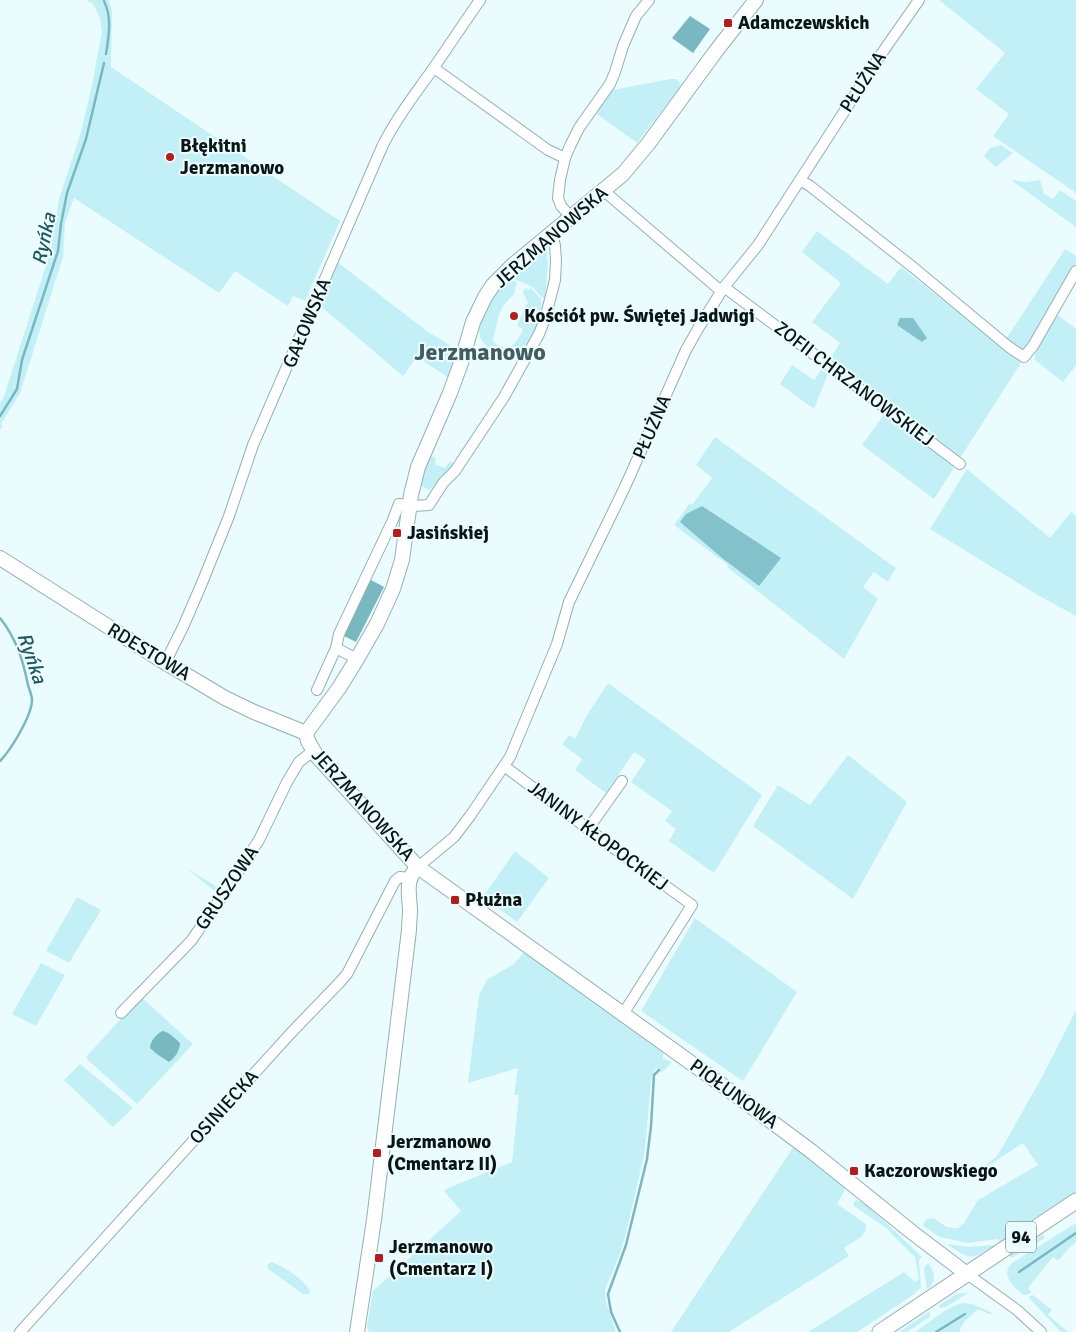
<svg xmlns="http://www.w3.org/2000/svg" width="1076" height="1332" viewBox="0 0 1076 1332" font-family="Signika,sans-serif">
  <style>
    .green { fill: #c3f0f7; fill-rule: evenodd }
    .forest { fill: #84c2cb }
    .water { fill: #7ab8c1 }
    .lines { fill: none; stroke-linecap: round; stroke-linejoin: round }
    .stream { stroke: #7ab8c1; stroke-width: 2.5 }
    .street-casing { stroke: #96afb3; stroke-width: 12 }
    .secondary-casing { stroke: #96afb3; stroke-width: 16 }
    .primary-casing { stroke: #96afb3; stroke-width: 17 }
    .street { stroke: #fff; stroke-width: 10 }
    .secondary { stroke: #fff; stroke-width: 14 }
    .primary { stroke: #fff; stroke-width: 15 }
    .poi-dot { fill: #b01f1d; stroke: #ebfcfe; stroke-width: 2 }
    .labels { text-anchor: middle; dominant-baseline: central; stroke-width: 4; stroke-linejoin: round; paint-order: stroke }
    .shield { fill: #ebfcfe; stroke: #4e5a5c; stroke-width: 1 }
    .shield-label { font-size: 18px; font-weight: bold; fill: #0b1516 }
    .poi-label { font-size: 19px; font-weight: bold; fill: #0b1516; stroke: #ebfcfe; text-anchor: start }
    .street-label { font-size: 19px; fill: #0b1516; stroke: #ebfcfe }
    .water-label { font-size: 20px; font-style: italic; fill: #22575e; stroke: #ebfcfe }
    .district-label { font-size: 24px; font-weight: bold; fill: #445c5f; stroke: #ebfcfe }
  </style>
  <rect width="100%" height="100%" fill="#ebfcfe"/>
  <g class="green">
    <path d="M87 0H109L112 11 111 67 340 221 305 301 293 296 288 306 235 271 219 293 74 198 65 223 63 257 20 393 1 424 3 426 0 430V403L4 396 51 250 59 199 81 132 92 85 102 32 100 18 93 4Z"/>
    <path d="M939 0H1076V193L993 136 1009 114 976 89 1005 53Z"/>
    <path d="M670 79H677L681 85 679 88 637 143 594 112 607 94 613 90Z"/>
    <path d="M1001 145 1013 153 996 167 984 156 990 148Z"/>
    <path d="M1011 180 1026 182 1040 180 1044 194 1053 199 1060 190 1076 201V227Z"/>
    <path d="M817 231 888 284 901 267 963 316 1021 363 934 499 862 445 891 405 831 357 840 343 812 322 841 283 802 252Z"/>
    <path d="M545 248 547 249V260L548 261 545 299C539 296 537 291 532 287 526 283 518 281 511 278L502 283 515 270 517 272Z"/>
    <path d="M1065 249 1076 256V263L1024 353 1006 339Z"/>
    <path d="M336 261 428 332 458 350 449 378 417 357 403 376 318 304Z"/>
    <path d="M511 280 517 282 514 294 503 306 499 315 493 340C496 345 498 346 503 347 514 350 519 337 523 329L517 326 526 305 528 304 523 292 525 288 529 290 531 288 541 299C541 304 542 310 541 315 539 330 525 346 515 356 506 355 500 353 492 349 469 338 482 315 493 299 499 290 501 285 511 280Z"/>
    <path d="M1055 313 1076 329V365L1063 382 1035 360V353Z"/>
    <path d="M792 365 814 380 821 370 828 374 814 409 780 384Z"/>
    <path d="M715 437 896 568 888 582 874 572 863 587 878 599 844 659 727 567 728 565 674 525 690 503 692 505 712 478 696 465Z"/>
    <path d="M430 455 436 458 435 464 444 468 451 461 454 464 430 490 419 485Z"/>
    <path d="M967 469 1050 538 1071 512 1076 516V616L1036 594 930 529Z"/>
    <path d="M608 683 762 795 714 873 669 841 676 829 665 821 672 811 631 782 646 760 634 752 606 793 575 770 582 759 562 744 569 735 575 739 586 717Z"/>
    <path d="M848 755 907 802 853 899 753 826 778 785 810 805Z"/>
    <path d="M515 851 549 878 517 922 483 897Z"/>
    <path d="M186 868 219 888 216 892Z"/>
    <path d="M77 897 101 910 69 963 46 951Z"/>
    <path d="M695 918 797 992 743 1081 641 1011Z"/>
    <path d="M525 951 663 1050V1059L672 1062 661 1073 657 1068 654 1071 651 1081 645 1150 639 1177 626 1233 620 1254 605 1290 606 1302 616 1332H369L367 1326 373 1291 461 1211 444 1191 448 1188 512 1162 519 1095H514L518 1068 468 1083 479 995 487 980 514 964Z"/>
    <path d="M41 963 65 975 36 1026 12 1014Z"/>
    <path d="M141 997 193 1044 137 1104 89 1061 86 1057ZM164 1031 176 1038 169 1062 158 1055 150 1047C151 1040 158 1033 164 1031Z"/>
    <path d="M1076 1010V1192L1000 1242 998 1239 968 1243 940 1237 923 1226 925 1221 928 1219 933 1218 947 1227 954 1228H958L964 1223 978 1200 1038 1165 1023 1143 985 1168 983 1167 996 1157 1002 1148 1043 1075Z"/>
    <path d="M80 1064 133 1108 113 1127 64 1080Z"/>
    <path d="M794 1146 844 1184 845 1190 837 1204 866 1224 865 1232 861 1237 844 1248 849 1256 729 1332H671Z"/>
    <path d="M856 1200 862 1202 868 1206 922 1257 919 1260 921 1287 913 1295 857 1332H808L904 1272 915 1282 919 1279 915 1257 886 1228 854 1206 853 1203Z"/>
    <path d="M1076 1223V1242L1071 1246 1058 1261 1053 1257 1028 1288 1032 1292 1027 1295H1023C1013 1286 1000 1275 1012 1263Z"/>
    <path d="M1043 1235 1045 1238 1013 1257H1011L1009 1254Z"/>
    <path d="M949 1244 969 1247 990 1245 994 1246C971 1260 971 1260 948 1245Z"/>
    <path d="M272 1262C283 1266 307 1281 310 1292L309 1294H303L267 1268 268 1264Z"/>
    <path d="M928 1263C935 1272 937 1282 927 1289L924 1270V1268Z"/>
    <path d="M962 1293H968L946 1307 941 1308 938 1306 955 1295Z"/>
    <path d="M1033 1295 1052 1310 1048 1315 1068 1332H1061L1028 1297Z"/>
    <path d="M963 1303 972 1304 991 1312 992 1315 980 1310H977L964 1322 959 1332H915C929 1323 947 1306 963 1303Z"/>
    <path d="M930 1311V1317L907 1332H899Z"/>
  </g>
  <g class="forest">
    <path d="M900 318H913L927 338 922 342 897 325Z"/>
    <path d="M702 506 781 558 759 586 722 558 680 522 686 514Z"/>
  </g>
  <g class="water">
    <path d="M690 16 710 29 693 53 672 38Z"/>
    <path d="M371 580 384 587 356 642 342 635Z"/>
    <path d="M162 1031C168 1031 175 1038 180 1043 180 1050 175 1058 169 1062L158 1055 150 1048C150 1041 157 1034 162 1031Z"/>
  </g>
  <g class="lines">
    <g class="stream">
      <path d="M104 1C112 17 109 36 106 54"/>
      <path d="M0 416 17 389 22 360 58 251 61 224 67 193 86 139 104 63"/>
      <path d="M0 618C16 638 23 660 28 685 29 689 32 695 32 700 32 715 11 750 0 761"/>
      <path d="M1019 1272 1076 1233"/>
      <path d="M620 1332 611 1312 608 1294 626 1245 647 1159 651 1126 654 1075 659 1070"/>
      <path d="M936 1332 965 1314"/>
    </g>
    <defs>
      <g id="street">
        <path d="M434 68 548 150 565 158"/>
        <path d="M800 180 810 186 914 268 1009 347 1024 357 1033 346 1076 271"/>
        <path d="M604 191 721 291"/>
        <path d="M571 217 561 206 558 198 560 180 565 158 570 146 579 128 610 84 615 72 623 46 636 16 649 0"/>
        <path d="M724 287 960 464"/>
        <path d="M336 648 357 659"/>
        <path d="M165 663 183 627 202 583 229 516 253 445 382 147C395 120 413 97 430 73 447 49 463 24 480 0"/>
        <path d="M317 690 336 648 339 634 392 522 399 504 413 506 429 505 443 483 455 471 504 397 539 334 545 319 555 280 556 261 555 246 553 238 550 235"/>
        <path d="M504 766 623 855 692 905 623 1014"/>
        <path d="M588 829 622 781"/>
        <path d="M418 867 454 837 470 816 510 757 557 644 569 602 624 489 686 350 699 327 724 287 758 245 884 50 919 0"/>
        <path d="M121 1013 191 941 223 895 259 840 287 782 299 762 313 751"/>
        <path d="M967 1274 1017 1310 1041 1332"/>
        <path d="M20 1332 290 1034 340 982 347 974 395 881 400 877 410 878"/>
      </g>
      <g id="secondary">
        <path d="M0 558 161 660 225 698 254 712 306 733"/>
        <path d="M306 733 339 688 357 659 377 624 393 589 402 560 411 495 418 467 450 393 461 363 473 322 485 297 493 285 513 265 623 174 648 144 716 51 756 0"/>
        <path d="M306 733 308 741 316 755 404 852 418 867 740 1098 811 1151 913 1233 967 1274"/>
        <path d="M357 1332 374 1220 409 930C409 923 410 916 410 909 409 893 405 879 418 867"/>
      </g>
      <path id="primary" d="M880 1332 1076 1201"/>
    </defs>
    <use href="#street" class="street-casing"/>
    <use href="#secondary" class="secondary-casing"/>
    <use href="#primary" class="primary-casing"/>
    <use href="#street" class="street"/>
    <use href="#secondary" class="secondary"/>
    <use href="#primary" class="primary"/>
  </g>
  <g class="poi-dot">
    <rect x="723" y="18" width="10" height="10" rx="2.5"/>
    <circle cx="170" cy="157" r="5"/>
    <circle cx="514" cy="316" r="5"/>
    <rect x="392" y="528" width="10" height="10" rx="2.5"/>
    <rect x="450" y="895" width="10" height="10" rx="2.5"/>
    <rect x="372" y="1148" width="10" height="10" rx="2.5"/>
    <rect x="849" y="1166" width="10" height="10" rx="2.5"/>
    <rect x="374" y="1253" width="10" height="10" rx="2.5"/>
  </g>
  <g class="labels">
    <rect class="shield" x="1006" y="1221.5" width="30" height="31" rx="4"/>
    <g class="shield-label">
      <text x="1021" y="1237">94</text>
    </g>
    <g class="poi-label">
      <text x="738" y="23">Adamczewskich</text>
      <text x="180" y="146">Błękitni<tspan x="180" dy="22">Jerzmanowo</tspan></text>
      <text x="524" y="316">Kościół pw. Świętej Jadwigi</text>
      <text x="407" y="533">Jasińskiej</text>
      <text x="465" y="900">Płużna</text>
      <text x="387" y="1142">Jerzmanowo<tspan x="387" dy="22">(Cmentarz II)</tspan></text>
      <text x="864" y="1171">Kaczorowskiego</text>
      <text x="389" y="1247">Jerzmanowo<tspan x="389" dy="22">(Cmentarz I)</tspan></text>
    </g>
    <g class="street-label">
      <text transform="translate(863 82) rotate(-57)">PŁUŻNA</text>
      <text transform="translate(551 237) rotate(-41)">JERZMANOWSKA</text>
      <text transform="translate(307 323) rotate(-67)">GAŁOWSKA</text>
      <text transform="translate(854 384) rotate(37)">ZOFII CHRZANOWSKIEJ</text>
      <text transform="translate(652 427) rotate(-66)">PŁUŻNA</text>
      <text transform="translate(149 652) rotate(31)">RDESTOWA</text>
      <text transform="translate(363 805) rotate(48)">JERZMANOWSKA</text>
      <text transform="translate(598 836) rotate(37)">JANINY KŁOPOCKIEJ</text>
      <text transform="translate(227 888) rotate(-56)">GRUSZOWA</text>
      <text transform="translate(734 1094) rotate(36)">PIOŁUNOWA</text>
      <text transform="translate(224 1107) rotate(-48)">OSINIECKA</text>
    </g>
    <g class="water-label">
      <text transform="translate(44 239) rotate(-78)">Ryńka</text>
      <text transform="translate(32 658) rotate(71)">Ryńka</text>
    </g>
    <g class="district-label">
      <text x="480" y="352">Jerzmanowo</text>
    </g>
  </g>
</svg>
